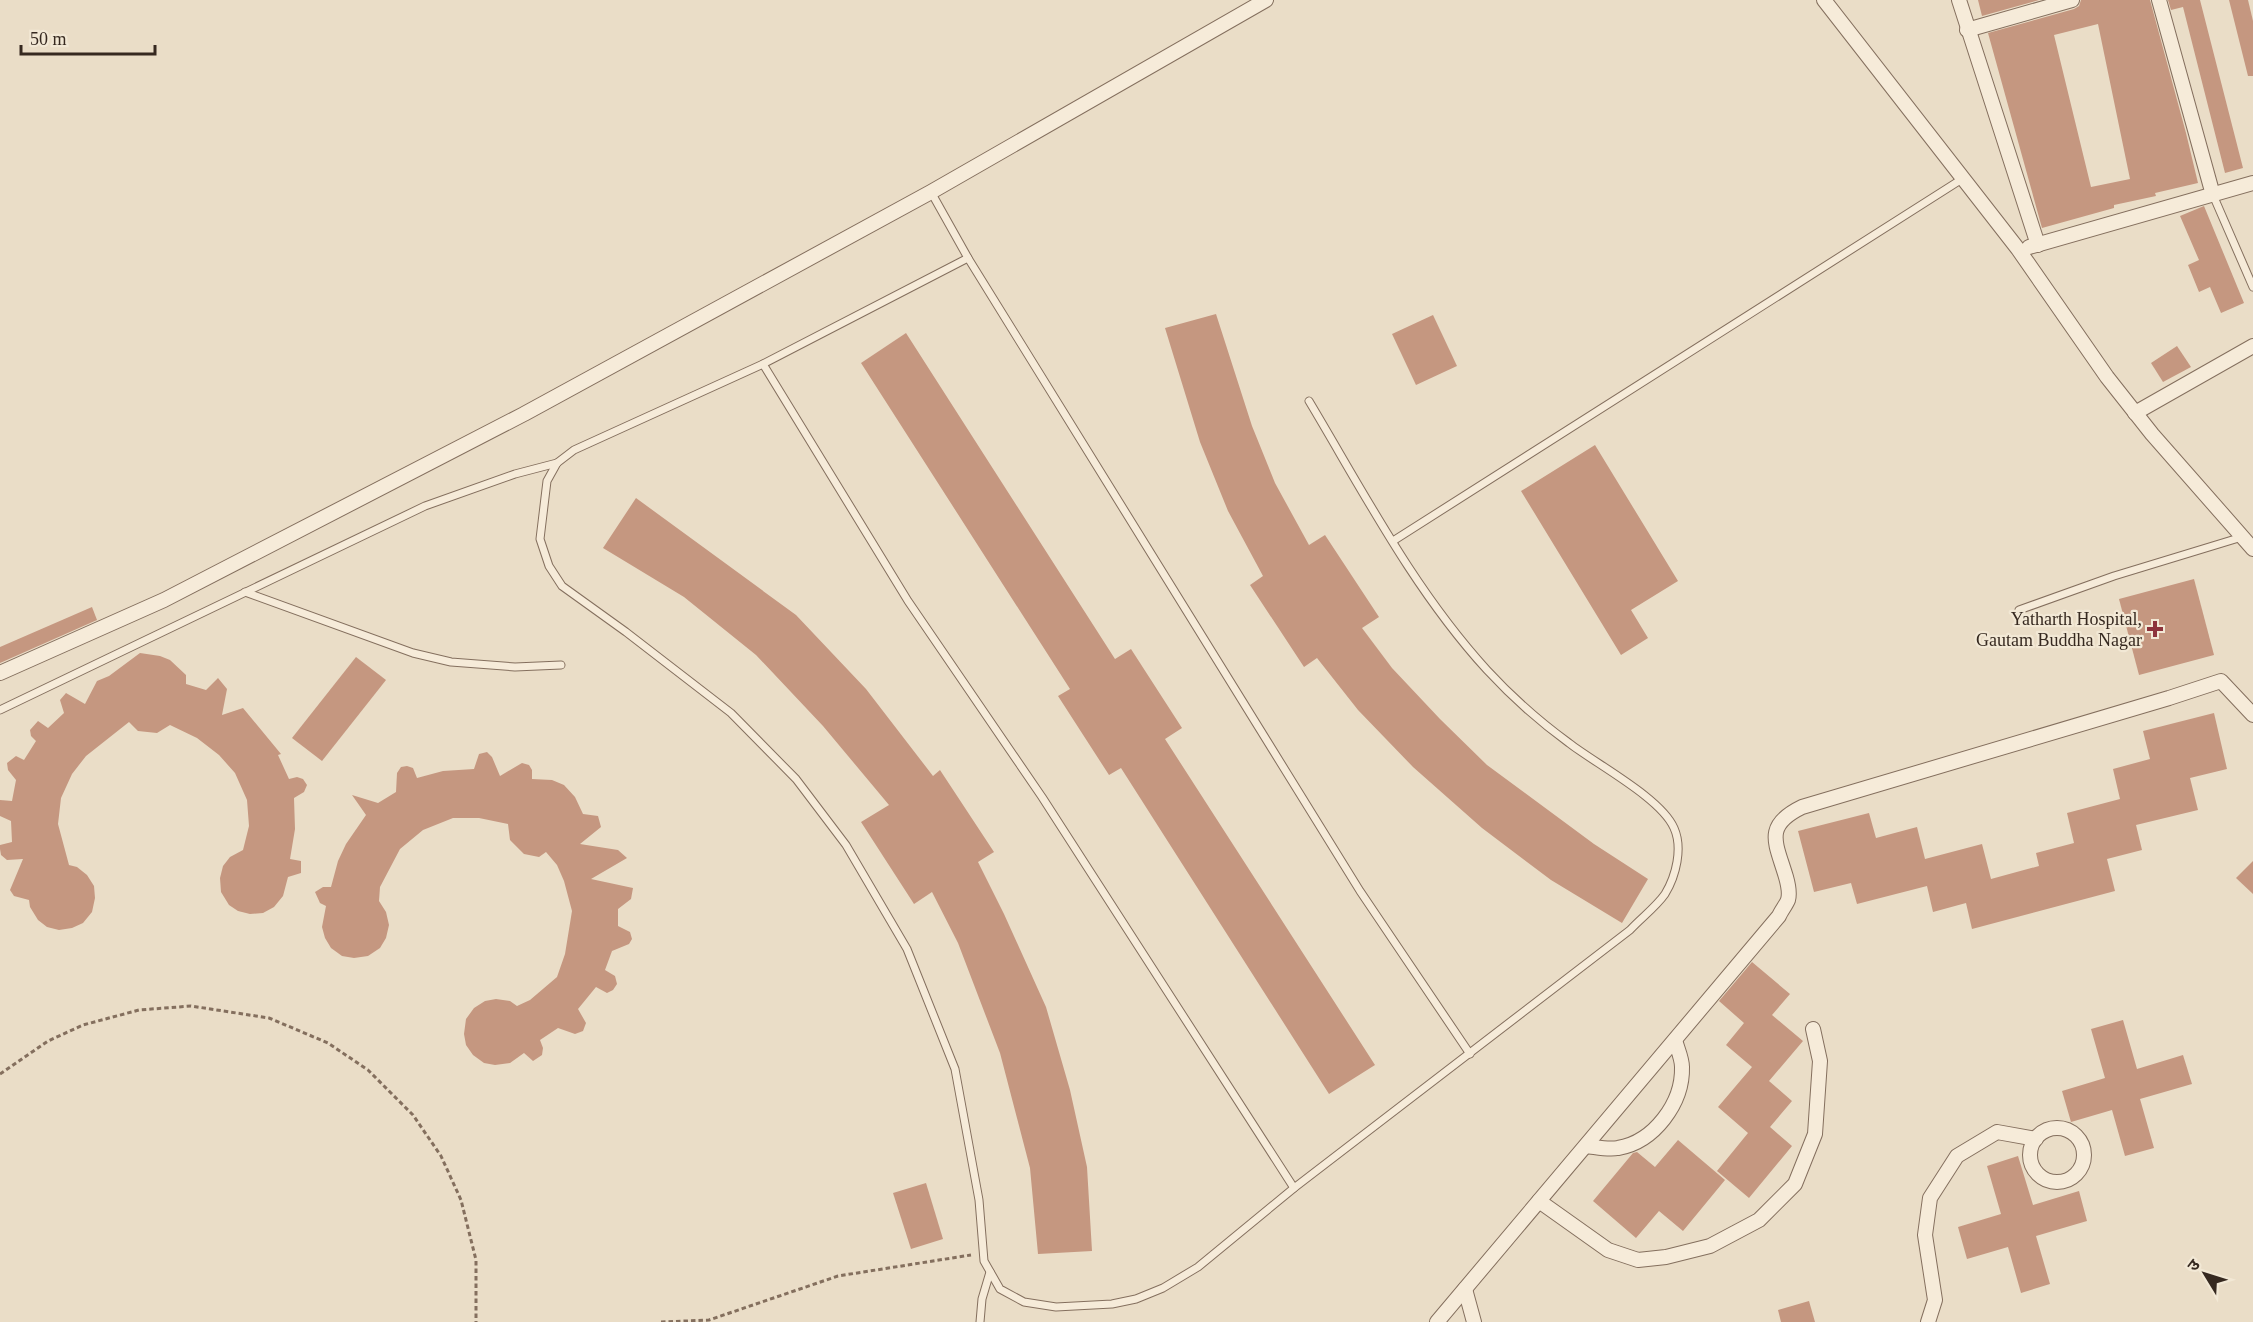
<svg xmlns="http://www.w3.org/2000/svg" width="2253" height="1322" viewBox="0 0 2253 1322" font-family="'Times New Roman','Noto Sans Devanagari',serif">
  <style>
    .building { fill: #c59780; fill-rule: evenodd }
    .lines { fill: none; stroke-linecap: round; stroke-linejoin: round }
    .lane-casing { stroke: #846f5e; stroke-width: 9 }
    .street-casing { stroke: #846f5e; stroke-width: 16 }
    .path { stroke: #846f5e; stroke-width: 3; stroke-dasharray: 4.5 3; stroke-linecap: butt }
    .lane { stroke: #f6ebd9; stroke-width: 7 }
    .street { stroke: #f6ebd9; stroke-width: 14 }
    .poi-dot { fill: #8d333b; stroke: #f2e8d5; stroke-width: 2 }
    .labels { text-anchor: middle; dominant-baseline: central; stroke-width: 4.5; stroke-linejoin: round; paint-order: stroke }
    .poi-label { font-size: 18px; fill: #362920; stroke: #f2e8d5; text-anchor: end }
  </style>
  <rect width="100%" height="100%" fill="#eaddc7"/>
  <g class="building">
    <path d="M1978 0H2039L1982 16Z"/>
    <path d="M2081 0H2150L2186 133 2198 183 2155 193 2156 196 2114 205V208L2042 228 1988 33 2074 9 2079 6ZM2098 24 2130 179 2091 187 2054 35Z"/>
    <path d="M2168 0H2200L2243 168 2225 173 2183 7 2171 10Z"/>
    <path d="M2229 0H2248L2253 21V76H2248Z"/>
    <path d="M2204 206 2244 303 2221 313 2210 287 2199 292 2188 265 2199 260 2180 216Z"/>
    <path d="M1216 314 1252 426 1275 483 1309 545 1325 535 1379 617 1362 628 1392 668 1440 719 1487 765 1594 844 1648 879 1622 923 1551 880 1482 828 1413 767 1358 710 1317 658 1304 667 1250 585 1263 576 1228 511 1200 442 1165 328Z"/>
    <path d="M1433 315 1457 366 1416 385 1392 334Z"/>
    <path d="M906 333 1115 659 1131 649 1182 728 1165 739 1375 1065 1329 1094 1121 768 1109 775 1058 696 1070 689 861 363Z"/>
    <path d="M2177 346 2191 367 2163 382 2151 363Z"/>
    <path d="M1595 445 1678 581 1631 610 1648 638 1621 655 1521 491Z"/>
    <path d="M636 498 796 615 866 689 933 776 940 770 994 852 978 862 1004 914 1046 1007 1070 1090 1087 1167 1092 1251 1038 1254 1030 1168 1000 1053 958 943 932 892 914 904 861 822 889 805 823 726 756 655 684 597 603 548Z"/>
    <path d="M2194 579 2214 655 2139 675 2119 599Z"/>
    <path d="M92 607 97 620 0 663V647Z"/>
    <path d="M140 653 160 656 170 660 186 675V684L206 690 218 678 227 689 222 715 243 708 281 754 278 755 289 779 297 777 303 779 307 785 304 792 294 798 295 829 290 859 301 861V873L288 877 283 896 274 907 263 913 250 914 238 911 229 905 221 892 220 878 223 866 230 857 243 850 249 826 247 800 235 773 219 755 197 738 170 725 157 733 138 731 129 722 86 756 72 774 61 798 58 824 69 865 77 867 87 875 94 886 95 898 92 912 83 923 72 928 59 930 47 927 38 920 30 907 29 900 14 896 10 890 23 859 7 860 1 855 0 849V845L12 842 11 821 0 816V800L12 801 16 780 8 770 7 763 16 756 24 760 36 741 31 736 30 730 38 721 48 728 64 713 60 700 66 693 85 704 97 681 109 676Z"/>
    <path d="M356 657 386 680 322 761 292 738Z"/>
    <path d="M2214 713 2227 769 2190 778 2198 810 2136 825 2142 850 2107 859 2115 891 1972 929 1966 903 1933 912 1927 886 1857 904 1851 883 1814 892 1798 831 1869 813 1876 838 1917 827 1925 859 1982 844 1991 879 2039 866 2036 853 2074 843 2067 813 2120 799 2113 769 2150 759 2143 731Z"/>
    <path d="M487 752 492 757 500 776 522 763 529 765 532 770V779L552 780 564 785 575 797 583 814 598 816 601 827 580 844 618 850 627 858 591 879 633 888 631 899 618 909V926L630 932 632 939 629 944 612 951 605 970 615 976 617 984 613 990 607 993 596 987 578 1009 586 1023 583 1031 575 1034 558 1028 540 1040 543 1048 542 1055 533 1061 524 1053 510 1063 495 1065 484 1063 473 1055 466 1045 464 1034 466 1019 474 1008 485 1001 496 999 510 1001 517 1006 530 1000 557 977 565 954 572 911 564 881 557 865 546 852 539 857 524 854 510 840 508 824 479 818H453L423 830 400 849 380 887 379 901 386 912 389 925 386 938 380 948 368 956 354 958 342 956 331 948 325 938 322 927 326 906 320 903 315 892 323 887H331L338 861 346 844 366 815 352 795 378 803 396 792 397 773 401 767 407 766 413 768 417 778 443 771 474 769 479 754Z"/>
    <path d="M2253 861V894L2236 878Z"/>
    <path d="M1752 962 1790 994 1772 1015 1803 1041 1769 1081 1792 1101 1770 1127 1792 1146 1749 1198 1717 1171 1748 1133 1718 1107 1752 1067 1726 1045 1744 1023 1719 1001Z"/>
    <path d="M2123 1020 2137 1069 2183 1055 2192 1084 2140 1099 2154 1148 2125 1156 2112 1110 2071 1122 2062 1091 2105 1078 2091 1029Z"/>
    <path d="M1678 1140 1725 1180 1683 1231 1659 1211 1636 1238 1593 1201 1633 1153 1637 1152 1655 1167Z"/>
    <path d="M2018 1156 2033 1205 2079 1191 2087 1221 2036 1236 2050 1284 2021 1293 2008 1247 1967 1259 1958 1227 2001 1214 1987 1166Z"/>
    <path d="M926 1183 943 1239 911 1249 893 1193Z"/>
    <path d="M1809 1301 1815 1322H1781L1778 1310Z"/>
  </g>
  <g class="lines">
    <defs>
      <g id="lane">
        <path d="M931 192 968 258 1360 891 1470 1054"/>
        <path d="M2213 195 2253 287"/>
        <path d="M968 258 763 364 574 450 557 463 547 481 540 539 549 566 562 586 626 632 731 713 796 779 846 845 907 949 955 1069 979 1200 984 1261 1000 1289 1024 1302 1056 1307 1112 1304 1136 1299 1163 1288 1198 1267 1294 1188 1630 930C1641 918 1656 907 1665 894 1676 876 1683 848 1674 828 1661 798 1596 764 1569 743 1540 722 1511 696 1487 670 1414 590 1364 493 1309 401"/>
        <path d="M763 364 908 601 1042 797 1294 1188"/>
        <path d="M1393 541 1962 179"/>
        <path d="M245 592 413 653 451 662 515 667 561 665"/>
        <path d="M2019 610 2114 576 2242 537"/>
        <path d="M0 710 425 506 515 474 557 463"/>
        <path d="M980 1322 982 1299 990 1272"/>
      </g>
      <g id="street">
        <path d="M1824 0 2018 249 2107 377 2152 434 2253 549"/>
        <path d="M1959 0 2038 245"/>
        <path d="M2159 0 2213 195"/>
        <path d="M1967 30 2072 0"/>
        <path d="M2029 247 2253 183"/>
        <path d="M2135 413 2253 346"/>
        <path d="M0 673 164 600 524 414 931 192 1266 0"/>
        <circle cx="2057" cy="1155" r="27"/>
        <path d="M1586 1146C1596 1147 1608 1150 1618 1148 1654 1142 1683 1103 1682 1067 1682 1058 1677 1048 1675 1040"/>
        <path d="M1539 1201 1608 1250 1638 1260 1666 1257 1710 1246 1759 1220 1795 1184 1815 1134 1820 1061 1813 1029"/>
        <path d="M1465 1289 1474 1322"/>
        <path d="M1437 1322 1779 916C1781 911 1786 905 1788 900 1790 893 1788 884 1786 877 1776 843 1763 826 1802 807L2169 698 2221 681 2253 715"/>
        <path d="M1928 1322 1935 1300 1925 1235 1930 1198 1957 1156 1997 1132 2036 1139"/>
      </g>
    </defs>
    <use href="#lane" class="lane-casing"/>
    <use href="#street" class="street-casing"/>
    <g class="path">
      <path d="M0 1074 48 1041 83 1025 139 1010 191 1006 269 1018 328 1043 368 1070 413 1115 441 1156 461 1200 476 1260V1322"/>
      <path d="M661 1322 709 1320 838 1276 971 1255"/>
    </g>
    <use href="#lane" class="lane"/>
    <use href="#street" class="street"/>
  </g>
  <path class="poi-dot" d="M2152 620h6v6h6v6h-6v6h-6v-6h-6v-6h6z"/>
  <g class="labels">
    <g class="poi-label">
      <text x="2142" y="619">Yatharth Hospital,<tspan x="2142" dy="21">Gautam Buddha Nagar</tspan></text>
    </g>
  </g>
  <g transform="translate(2205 1274) rotate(308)" stroke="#f2e8d5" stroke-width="4.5" paint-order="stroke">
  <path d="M0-4.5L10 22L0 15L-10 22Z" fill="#362920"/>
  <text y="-9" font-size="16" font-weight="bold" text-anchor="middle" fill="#362920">उ</text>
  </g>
  <path d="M21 45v9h134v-9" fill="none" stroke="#362920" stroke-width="3"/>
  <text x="30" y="45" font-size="18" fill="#362920" stroke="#f2e8d5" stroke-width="4.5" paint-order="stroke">50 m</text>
</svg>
